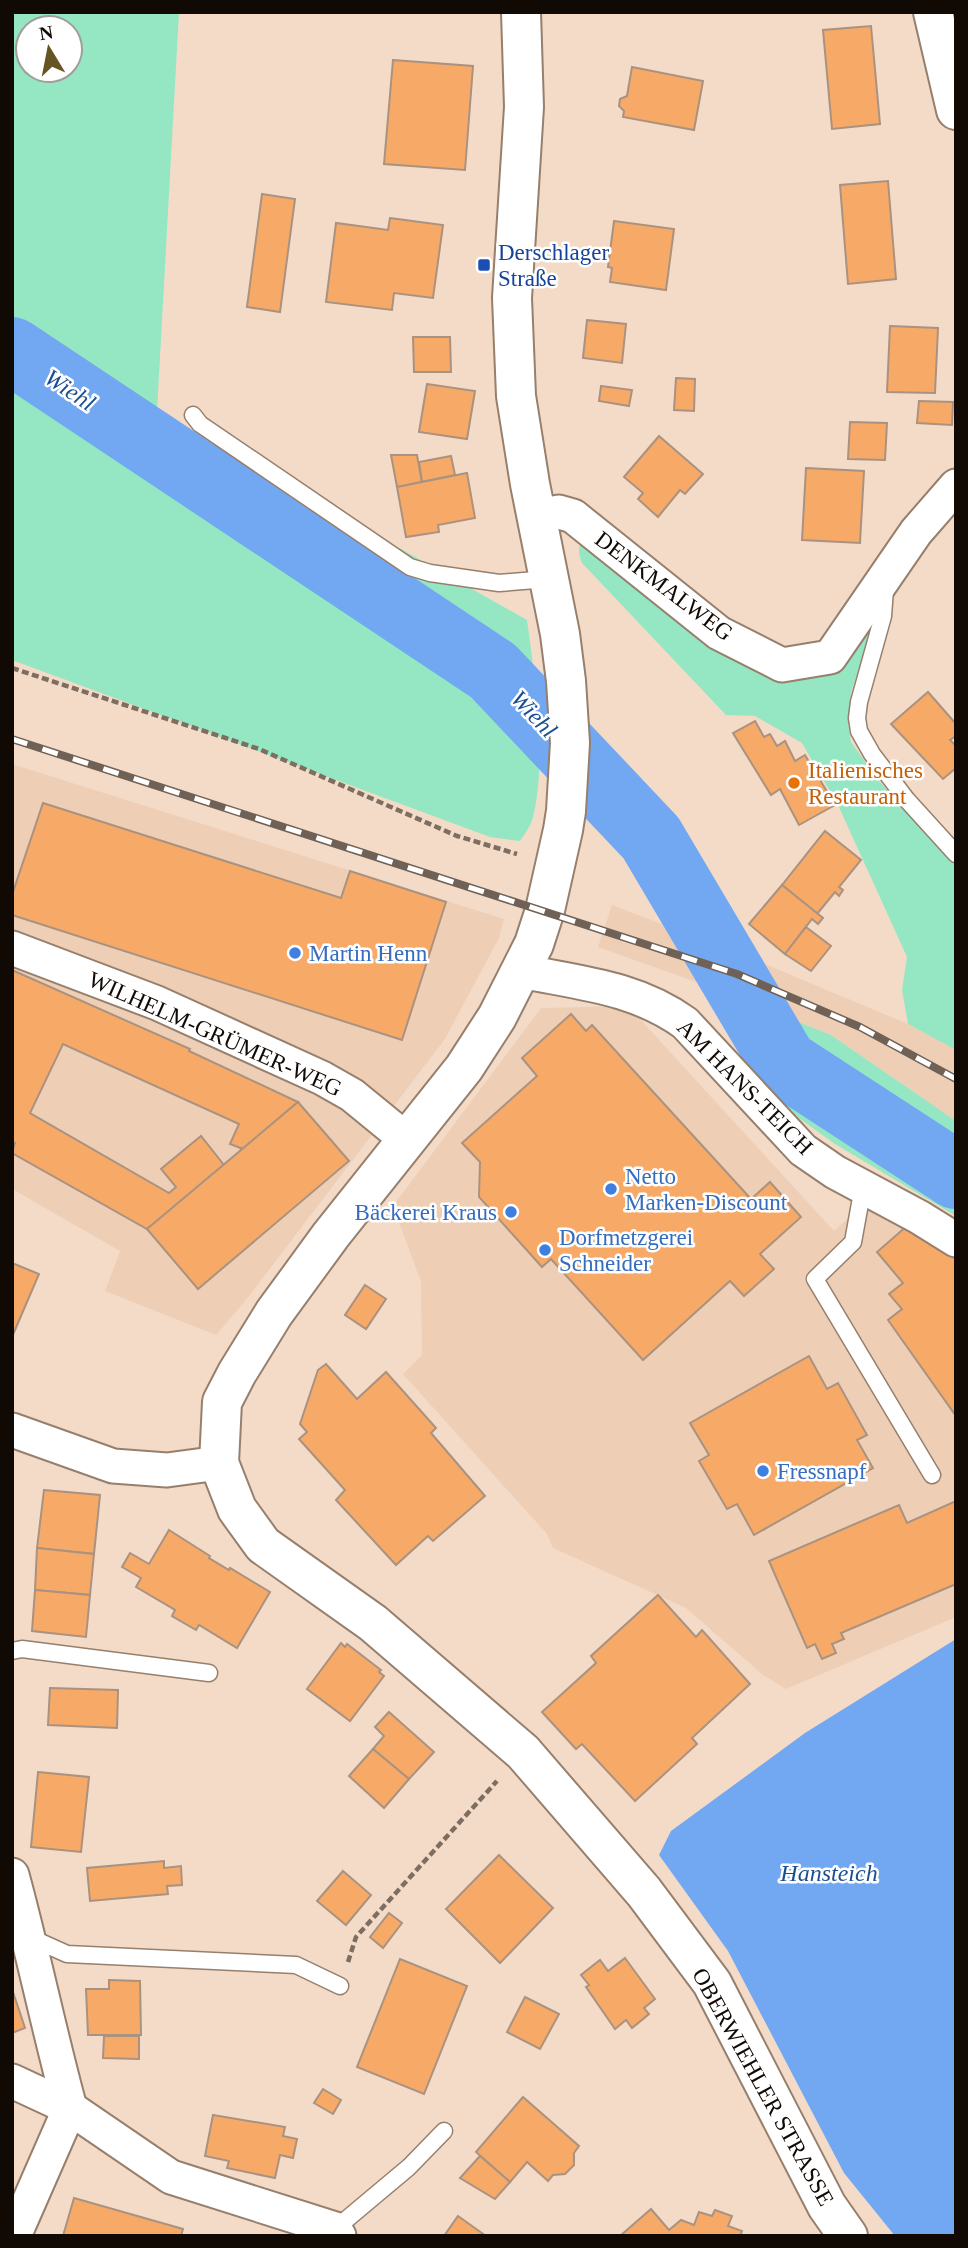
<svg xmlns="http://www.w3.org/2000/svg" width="968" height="2248" viewBox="0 0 968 2248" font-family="'Times New Roman',serif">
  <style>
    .built { fill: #eecfb6 }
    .green { fill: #94e7c2; fill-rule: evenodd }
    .water { fill: #72a8f2 }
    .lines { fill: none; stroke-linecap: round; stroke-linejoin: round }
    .river { stroke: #72a8f2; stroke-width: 68 }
    .building { fill: #f7aa68; stroke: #aa9280; stroke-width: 2 }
    .lane-casing { stroke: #967f6c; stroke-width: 19 }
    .street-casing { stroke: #967f6c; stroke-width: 37 }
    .secondary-casing { stroke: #967f6c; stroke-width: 42 }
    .path { stroke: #7e6d61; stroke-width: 4.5; stroke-dasharray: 7 3.5; stroke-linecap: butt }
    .lane { stroke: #fff; stroke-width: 16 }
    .street { stroke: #fff; stroke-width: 33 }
    .secondary { stroke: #fff; stroke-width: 38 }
    .rail-casing { stroke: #706156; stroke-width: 8 }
    .rail { stroke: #fff; stroke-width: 5; stroke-dasharray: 16; stroke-linecap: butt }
    .transit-dot { fill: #1a4fb4; stroke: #fff; stroke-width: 2.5 }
    .food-dot { fill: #e8710a; stroke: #fff; stroke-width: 2.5 }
    .shop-dot { fill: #3f7fe0; stroke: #fff; stroke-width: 2.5 }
    .labels { text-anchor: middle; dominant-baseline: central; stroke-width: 5; stroke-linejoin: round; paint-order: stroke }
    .transit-label { font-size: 23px; fill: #164399; stroke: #fff; text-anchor: start }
    .street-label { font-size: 23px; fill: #110904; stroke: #fff }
    .food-label { font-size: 23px; fill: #c56008; stroke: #fff; text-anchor: start }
    .shop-label { font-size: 23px; fill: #366cbe; stroke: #fff; text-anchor: start }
    .water-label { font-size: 24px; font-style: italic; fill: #1b4f91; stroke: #fff }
  </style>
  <rect width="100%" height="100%" fill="#f4dbc7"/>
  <g class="built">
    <path d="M12 764 504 919 499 938 445 1039 246 1300 216 1335 105 1291 120 1251 12 1189Z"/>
    <path d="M612 905 760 962 908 1024 956 1050V1121L831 1035 710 987 598 947Z"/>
    <path d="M628 1006 834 1231 871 1197 956 1250V1617L786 1689 763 1675 686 1608 553 1548 547 1534 403 1374 422 1355 421 1282 393 1206 541 1008Z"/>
  </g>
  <g class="green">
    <path d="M12 12H179L157 411 527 620C535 677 547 762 533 817 531 825 525 834 520 841L490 837 12 660ZM28 28H70V70H28Z"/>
    <path d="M582 542 776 669 876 617 851 692 848 722 851 742 879 781 956 864V1050L908 1024 902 990 907 957 838 805 802 743 755 716 726 715 582 563C579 555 577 549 582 542Z"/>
    <path d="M710 987 831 1035 956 1121V1216L835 1144 768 1096Z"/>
  </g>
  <path class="water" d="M956 1639V2236H895L844 2173 728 1951 659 1855 671 1831 805 1733Z"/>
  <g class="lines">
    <path class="river" d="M12 351 493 671 651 838 784 1063 956 1175"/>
  </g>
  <g class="building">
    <path d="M871 26 880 124 832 129 823 30Z"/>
    <path d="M393 60 473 66 465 170 384 164Z"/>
    <path d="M632 67 703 81 694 130 623 117 624 111 619 106 620 99 627 96Z"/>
    <path d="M888 181 896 279 848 284 840 185Z"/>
    <path d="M262 194 295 199 280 312 247 307Z"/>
    <path d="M390 218 443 225 433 298 394 293 392 310 326 302 336 223 388 230Z"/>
    <path d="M614 221 674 229 666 290 610 282 612 268 608 267Z"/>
    <path d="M587 320 626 324 622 363 583 358Z"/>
    <path d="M890 326 938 328 935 393 887 392Z"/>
    <path d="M413 337H450L451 372H414Z"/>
    <path d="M676 378 695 379 694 411 674 410Z"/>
    <path d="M427 384 475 391 467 439 419 432Z"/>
    <path d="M601 386 632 390 629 406 599 401Z"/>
    <path d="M919 401 953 402 952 425 917 423Z"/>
    <path d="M850 422 887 423 885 460 848 459Z"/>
    <path d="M659 436 703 474 685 494 680 490 658 517 638 499 643 493 624 477Z"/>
    <path d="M391 455H417L422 482 397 487Z"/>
    <path d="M451 456 455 475 422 482 419 462Z"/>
    <path d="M806 468 864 471 860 543 802 540Z"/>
    <path d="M467 473 475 518 438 525 439 532 406 537 397 487Z"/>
    <path d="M928 692 956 724V736L950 740 956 746V768L943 779 891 724Z"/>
    <path d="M755 721 764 737 770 734 777 746 785 741 795 761 805 755 835 805 799 825 780 789 771 795 733 733Z"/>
    <path d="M43 803 341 898 350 871 446 902 402 1040 12 915V895Z"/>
    <path d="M825 831 861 860 839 887 843 890 839 896 835 892 817 914 782 885Z"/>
    <path d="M782 885 823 918 818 924 812 919 785 954 749 924Z"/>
    <path d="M806 927 831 946 811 971 785 954Z"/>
    <path d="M12 970 190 1049 189 1051 298 1102 243 1149 230 1144 239 1124 63 1044 30 1113 169 1193 176 1187 161 1169 201 1136 224 1165 147 1229 12 1153 15 1143 12 1142Z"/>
    <path d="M571 1014 586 1031 592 1025 751 1199 770 1182 801 1217 760 1254 774 1269 744 1296 730 1281 643 1360 551 1259 542 1267 479 1197 480 1162 462 1143 537 1076 522 1058Z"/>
    <path d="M298 1102 349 1161 198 1289 147 1229Z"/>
    <path d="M908 1225 956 1252V1416L888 1320 902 1309 889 1294 903 1283 877 1252Z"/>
    <path d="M12 1263 39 1274 12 1337Z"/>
    <path d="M365 1285 386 1299 366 1329 345 1315Z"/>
    <path d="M809 1356 827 1389 838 1383 867 1435 857 1440 873 1468 754 1535 737 1504 727 1509 699 1461 709 1455 690 1423Z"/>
    <path d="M326 1364 357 1399 386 1372 436 1428 431 1433 485 1496 433 1541 428 1536 396 1565 336 1500 345 1490 299 1439 307 1432 300 1424 318 1370Z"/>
    <path d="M44 1490 100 1495 94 1554 37 1548Z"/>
    <path d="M956 1501V1584L841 1633 844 1639 832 1644 836 1653 822 1659 815 1644 807 1648 769 1561 899 1505 907 1523Z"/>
    <path d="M169 1530 210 1556 209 1558 229 1570 230 1568 270 1592 237 1648 199 1625 196 1630 172 1616 175 1610 136 1587 141 1578 122 1567 130 1553 149 1564Z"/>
    <path d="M37 1548 94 1554 90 1595 35 1590Z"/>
    <path d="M35 1590 90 1595 86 1637 32 1631Z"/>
    <path d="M658 1595 696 1637 702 1630 750 1684 692 1738 697 1744 635 1801 582 1744 576 1749 542 1712 596 1663 591 1656Z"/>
    <path d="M341 1643 345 1647 347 1644 381 1670 379 1672 384 1676 350 1721 307 1689Z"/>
    <path d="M50 1688 118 1690 117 1728 48 1725Z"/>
    <path d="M389 1712 434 1752 409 1779 373 1749 384 1736 375 1727Z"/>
    <path d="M373 1749 409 1779 384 1808 349 1776Z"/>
    <path d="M38 1772 89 1777 81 1852 31 1847Z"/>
    <path d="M499 1855 553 1908 500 1963 446 1909Z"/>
    <path d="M164 1861V1868L181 1866 182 1885 167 1886 168 1894 90 1901 87 1868Z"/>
    <path d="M343 1871 371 1895 346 1925 317 1901Z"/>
    <path d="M389 1913 402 1923 383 1948 370 1937Z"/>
    <path d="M625 1958 655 1999 644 2008 649 2014 632 2028 626 2020 615 2029 586 1987 589 1985 581 1975 600 1960 608 1971Z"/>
    <path d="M400 1959 467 1986 424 2094 357 2067Z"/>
    <path d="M109 1980 140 1981 141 2035H88L86 1989H109Z"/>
    <path d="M12 1989 25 2028 12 2033Z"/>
    <path d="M525 1997 559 2014 540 2049 507 2032Z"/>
    <path d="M104 2036H139V2059L103 2058Z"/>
    <path d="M323 2089 341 2100 333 2114 314 2103Z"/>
    <path d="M523 2097 579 2146 574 2153V2165L565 2174 553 2175 548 2181 527 2162 510 2182 476 2152Z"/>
    <path d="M213 2115 285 2127 283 2136 297 2139 293 2158 280 2155 275 2178 227 2168 229 2161 205 2156Z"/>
    <path d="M480 2156 510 2182 495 2199 460 2178Z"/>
    <path d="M74 2198 183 2229 181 2236H63Z"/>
    <path d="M651 2209 669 2230 681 2220 694 2225 699 2212 712 2216 715 2210 732 2216 728 2226 742 2231 740 2236H620Z"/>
    <path d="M458 2216 486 2236H444Z"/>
  </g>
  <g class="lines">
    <defs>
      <g id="lane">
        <path d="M193 415 200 424 410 567 430 573 499 583 548 579"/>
        <path d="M885 589 883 616 859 702 857 718 859 731 872 754 907 800 956 854"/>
        <path d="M863 1187 853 1242 815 1279 932 1475"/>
        <path d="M12 1651 22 1649 209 1673"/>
        <path d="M29 1937 67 1954 296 1965 340 1986"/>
        <path d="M335 2229 409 2167 444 2131"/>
      </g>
      <g id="street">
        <path d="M536 516 559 512 573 516 719 633 782 665 830 657 916 532 956 486"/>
        <path d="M12 948 157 1003 322 1078 352 1095 407 1140"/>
        <path d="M521 971C579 983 635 987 685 1023L803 1150 835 1172 919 1217 956 1240"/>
        <path d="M12 1430 113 1466 167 1470 219 1463"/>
        <path d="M12 1875C33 1952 49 2031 70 2108"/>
        <path d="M12 2081 70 2108 171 2177 335 2229 339 2236"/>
        <path d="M14 2236 70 2108"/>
      </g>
      <g id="secondary">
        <path d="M521 12 524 107 512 298 516 396 530 484 560 634 566 681 570 743 566 811 563 830 545 910 534 944 497 1017 464 1068 331 1235 274 1313 237 1373 222 1402 219 1463 237 1509 263 1545 373 1623 523 1752 644 1892 712 1983 827 2206 848 2236"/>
        <path d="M933 12 956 110"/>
      </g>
    </defs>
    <use href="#lane" class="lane-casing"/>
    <use href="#street" class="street-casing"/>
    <use href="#secondary" class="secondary-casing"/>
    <g class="path">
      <path d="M12 668 259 749 457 836 517 854"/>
      <path d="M348 1962 356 1937 497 1781"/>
    </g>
    <use href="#lane" class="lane"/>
    <use href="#street" class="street"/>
    <use href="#secondary" class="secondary"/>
    <defs>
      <path id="rail" d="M12 739 737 974 860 1027 956 1079"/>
    </defs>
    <use href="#rail" class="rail-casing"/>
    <use href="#rail" class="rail"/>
  </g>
  <rect class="transit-dot" x="477" y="258" width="14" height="14" rx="3.5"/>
  <circle class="food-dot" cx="794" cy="783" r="7"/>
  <g class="shop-dot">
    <circle cx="295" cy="953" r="7"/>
    <circle cx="611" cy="1189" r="7"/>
    <circle cx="511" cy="1212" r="7"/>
    <circle cx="545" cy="1250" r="7"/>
    <circle cx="763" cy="1471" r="7"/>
  </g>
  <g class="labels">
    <g class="transit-label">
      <text x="498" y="252">Derschlager<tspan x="498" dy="26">Straße</tspan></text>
    </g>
    <g class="street-label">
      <text transform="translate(664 586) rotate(37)">DENKMALWEG</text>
      <text transform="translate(215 1034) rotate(24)">WILHELM-GRÜMER-WEG</text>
      <text transform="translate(745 1087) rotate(45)">AM HANS-TEICH</text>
      <text transform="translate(763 2087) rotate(61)">OBERWIEHLER STRASSE</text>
    </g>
    <g class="food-label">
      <text x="808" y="770">Italienisches<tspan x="808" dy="26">Restaurant</tspan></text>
    </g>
    <g class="shop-label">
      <text x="309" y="953">Martin Henn</text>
      <text x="625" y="1176">Netto<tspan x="625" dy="26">Marken-Discount</tspan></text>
      <text x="497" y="1212" text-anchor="end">Bäckerei Kraus</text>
      <text x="559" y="1237">Dorfmetzgerei<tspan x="559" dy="26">Schneider</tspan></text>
      <text x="777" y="1471">Fressnapf</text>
    </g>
    <g class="water-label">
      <text transform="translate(70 390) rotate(34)">Wiehl</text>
      <text transform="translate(534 714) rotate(47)">Wiehl</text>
      <text x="829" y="1873">Hansteich</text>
    </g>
  </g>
  <rect width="968" height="2248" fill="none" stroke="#110904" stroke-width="28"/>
  <g transform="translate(49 49) rotate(350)"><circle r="33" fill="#ffffff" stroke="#a09d9b" stroke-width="2"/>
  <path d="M0-5L12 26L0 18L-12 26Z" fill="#665422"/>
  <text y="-10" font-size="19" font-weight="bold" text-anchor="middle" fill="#110904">N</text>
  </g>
</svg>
